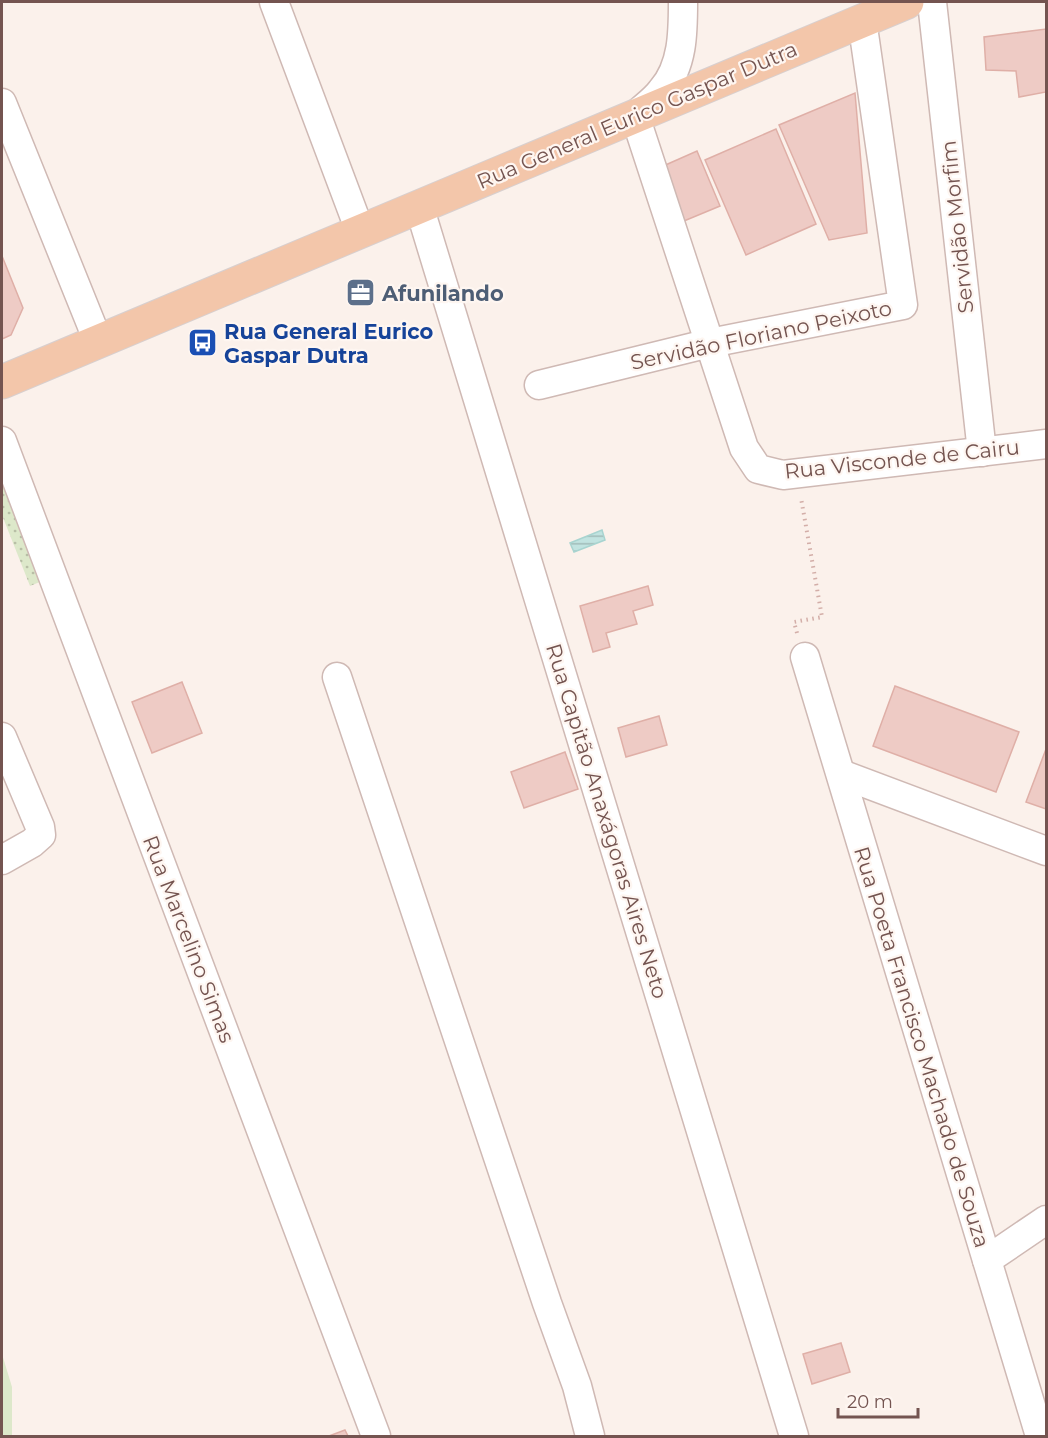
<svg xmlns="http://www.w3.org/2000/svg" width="1048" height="1438" viewBox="0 0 1048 1438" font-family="Montserrat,sans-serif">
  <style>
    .grass { fill: url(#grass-dots) }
    .pitch { fill: #dde8ca }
    .water { fill: url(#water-rules); stroke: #a8d4d0; stroke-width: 1.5 }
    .building { fill: #eecbc5; stroke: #dfafa7; stroke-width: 1.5 }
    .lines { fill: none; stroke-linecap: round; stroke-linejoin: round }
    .minor-casing { stroke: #cfb9b4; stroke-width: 31 }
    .major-casing { stroke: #d8cfce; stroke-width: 35 }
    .path { stroke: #d3aea8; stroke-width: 4; stroke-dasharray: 1.5 4.5; stroke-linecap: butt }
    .minor { stroke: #fff; stroke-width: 28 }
    .major { stroke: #f3c6aa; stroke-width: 33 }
    .labels { text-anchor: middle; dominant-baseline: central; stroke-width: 4.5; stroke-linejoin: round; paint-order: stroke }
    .street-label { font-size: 21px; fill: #745450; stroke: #fef6f1 }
    .service-label { font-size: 21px; font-weight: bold; fill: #4e5e75; stroke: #fef6f1; text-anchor: start }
    .transit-label { font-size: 21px; font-weight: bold; fill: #164399; stroke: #fef6f1; text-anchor: start }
  </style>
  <defs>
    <pattern id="grass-dots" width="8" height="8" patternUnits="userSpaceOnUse" patternTransform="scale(1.5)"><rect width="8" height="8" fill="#dde8ca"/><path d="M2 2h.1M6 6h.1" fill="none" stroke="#b8bfa6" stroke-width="1.8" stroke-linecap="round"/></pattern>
    <pattern id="water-rules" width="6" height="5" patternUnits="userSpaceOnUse" patternTransform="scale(1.5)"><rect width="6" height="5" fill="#c1e3e0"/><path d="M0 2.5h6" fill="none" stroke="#a1bbb8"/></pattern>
  </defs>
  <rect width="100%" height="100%" fill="#fbf1eb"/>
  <path class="grass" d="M2 468 47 579 30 586 2 515Z"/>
  <path class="pitch" d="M2 1354 12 1387V1436H2Z"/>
  <path class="water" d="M602 530 605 540 574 552 570 543Z"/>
  <g class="building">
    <path d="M1046 29V92L1019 97 1016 71 986 70 984 37Z"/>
    <path d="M855 93 867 233 829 240 779 125Z"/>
    <path d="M776 129 816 224 746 255 705 160Z"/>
    <path d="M697 151 720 206 684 221 661 167Z"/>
    <path d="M2 256 23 308 11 335 2 339Z"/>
    <path d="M648 586 653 605 633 611 637 624 606 633 610 647 593 652 580 606Z"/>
    <path d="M182 682 202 733 152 753 132 702Z"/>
    <path d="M895 686 1019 732 996 792 873 746Z"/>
    <path d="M659 716 667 745 626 757 618 728Z"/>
    <path d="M1046 749V809L1026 802Z"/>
    <path d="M565 752 578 789 524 808 511 772Z"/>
    <path d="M841 1343 850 1372 812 1384 803 1354Z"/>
    <path d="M345 1430 348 1436H329Z"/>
  </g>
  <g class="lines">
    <defs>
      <g id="minor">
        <path d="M274 2 360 231"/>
        <path d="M683 2C683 32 683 66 662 90 655 100 644 107 635 116L744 448 758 469 783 475 1046 444"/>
        <path d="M932 2 982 452"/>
        <path d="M2 103 98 341"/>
        <path d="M419 206 794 1436"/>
        <path d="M539 385 710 343 903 305 862 20"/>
        <path d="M2 441 376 1436"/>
        <path d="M805 657 1040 1436"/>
        <path d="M337 677 547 1303 577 1386 590 1436"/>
        <path d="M2 737 40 827 41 835 32 843 2 860"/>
        <path d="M841 774 1046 851"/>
        <path d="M987 1260 1046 1220"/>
      </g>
      <path id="major" d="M2 382 907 2"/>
    </defs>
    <use href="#minor" class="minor-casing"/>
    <use href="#major" class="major-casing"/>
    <path class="path" d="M797 633 794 622 822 617 801 498"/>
    <use href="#minor" class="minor"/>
    <use href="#major" class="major"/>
  </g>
  <defs>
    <symbol id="office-square" viewBox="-11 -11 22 22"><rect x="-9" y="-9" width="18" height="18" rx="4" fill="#5c6f8a" stroke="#fef6f1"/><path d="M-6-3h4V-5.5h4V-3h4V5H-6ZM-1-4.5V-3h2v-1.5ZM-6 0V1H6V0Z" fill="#fff"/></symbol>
    <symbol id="bus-square" viewBox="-11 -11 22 22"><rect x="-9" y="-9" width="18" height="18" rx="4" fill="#1a4fb4" stroke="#fef6f1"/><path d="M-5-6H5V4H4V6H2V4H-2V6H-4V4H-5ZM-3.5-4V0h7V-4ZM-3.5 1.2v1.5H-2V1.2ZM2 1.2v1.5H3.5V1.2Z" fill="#fff"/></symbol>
  </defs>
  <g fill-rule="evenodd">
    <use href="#office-square" x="344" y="276" width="33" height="33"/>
    <use href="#bus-square" x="186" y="326" width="33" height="33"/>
  </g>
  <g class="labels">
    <g class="street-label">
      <text transform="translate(637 115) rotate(-23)">Rua General Eurico Gaspar Dutra</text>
      <text transform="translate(957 227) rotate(-96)">Servidão Morfim</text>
      <text transform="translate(761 335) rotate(-12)">Servidão Floriano Peixoto</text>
      <text transform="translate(902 459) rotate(-6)">Rua Visconde de Cairu</text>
      <text transform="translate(607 821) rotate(73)">Rua Capitão Anaxágoras Aires Neto</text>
      <text transform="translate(189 939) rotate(69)">Rua Marcelino Simas</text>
      <text transform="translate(922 1047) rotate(73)">Rua Poeta Francisco Machado de Souza</text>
    </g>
    <g class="service-label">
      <text x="382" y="293">Afunilando</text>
    </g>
    <g class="transit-label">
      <text x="224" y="331">Rua General Eurico<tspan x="224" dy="24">Gaspar Dutra</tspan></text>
    </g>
  </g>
  <rect width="1048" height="1438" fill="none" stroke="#745450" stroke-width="6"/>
  <path d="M838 1408v9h80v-9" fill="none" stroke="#745450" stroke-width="3"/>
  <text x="847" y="1408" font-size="18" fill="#745450" stroke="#fef6f1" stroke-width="4.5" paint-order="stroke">20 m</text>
</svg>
